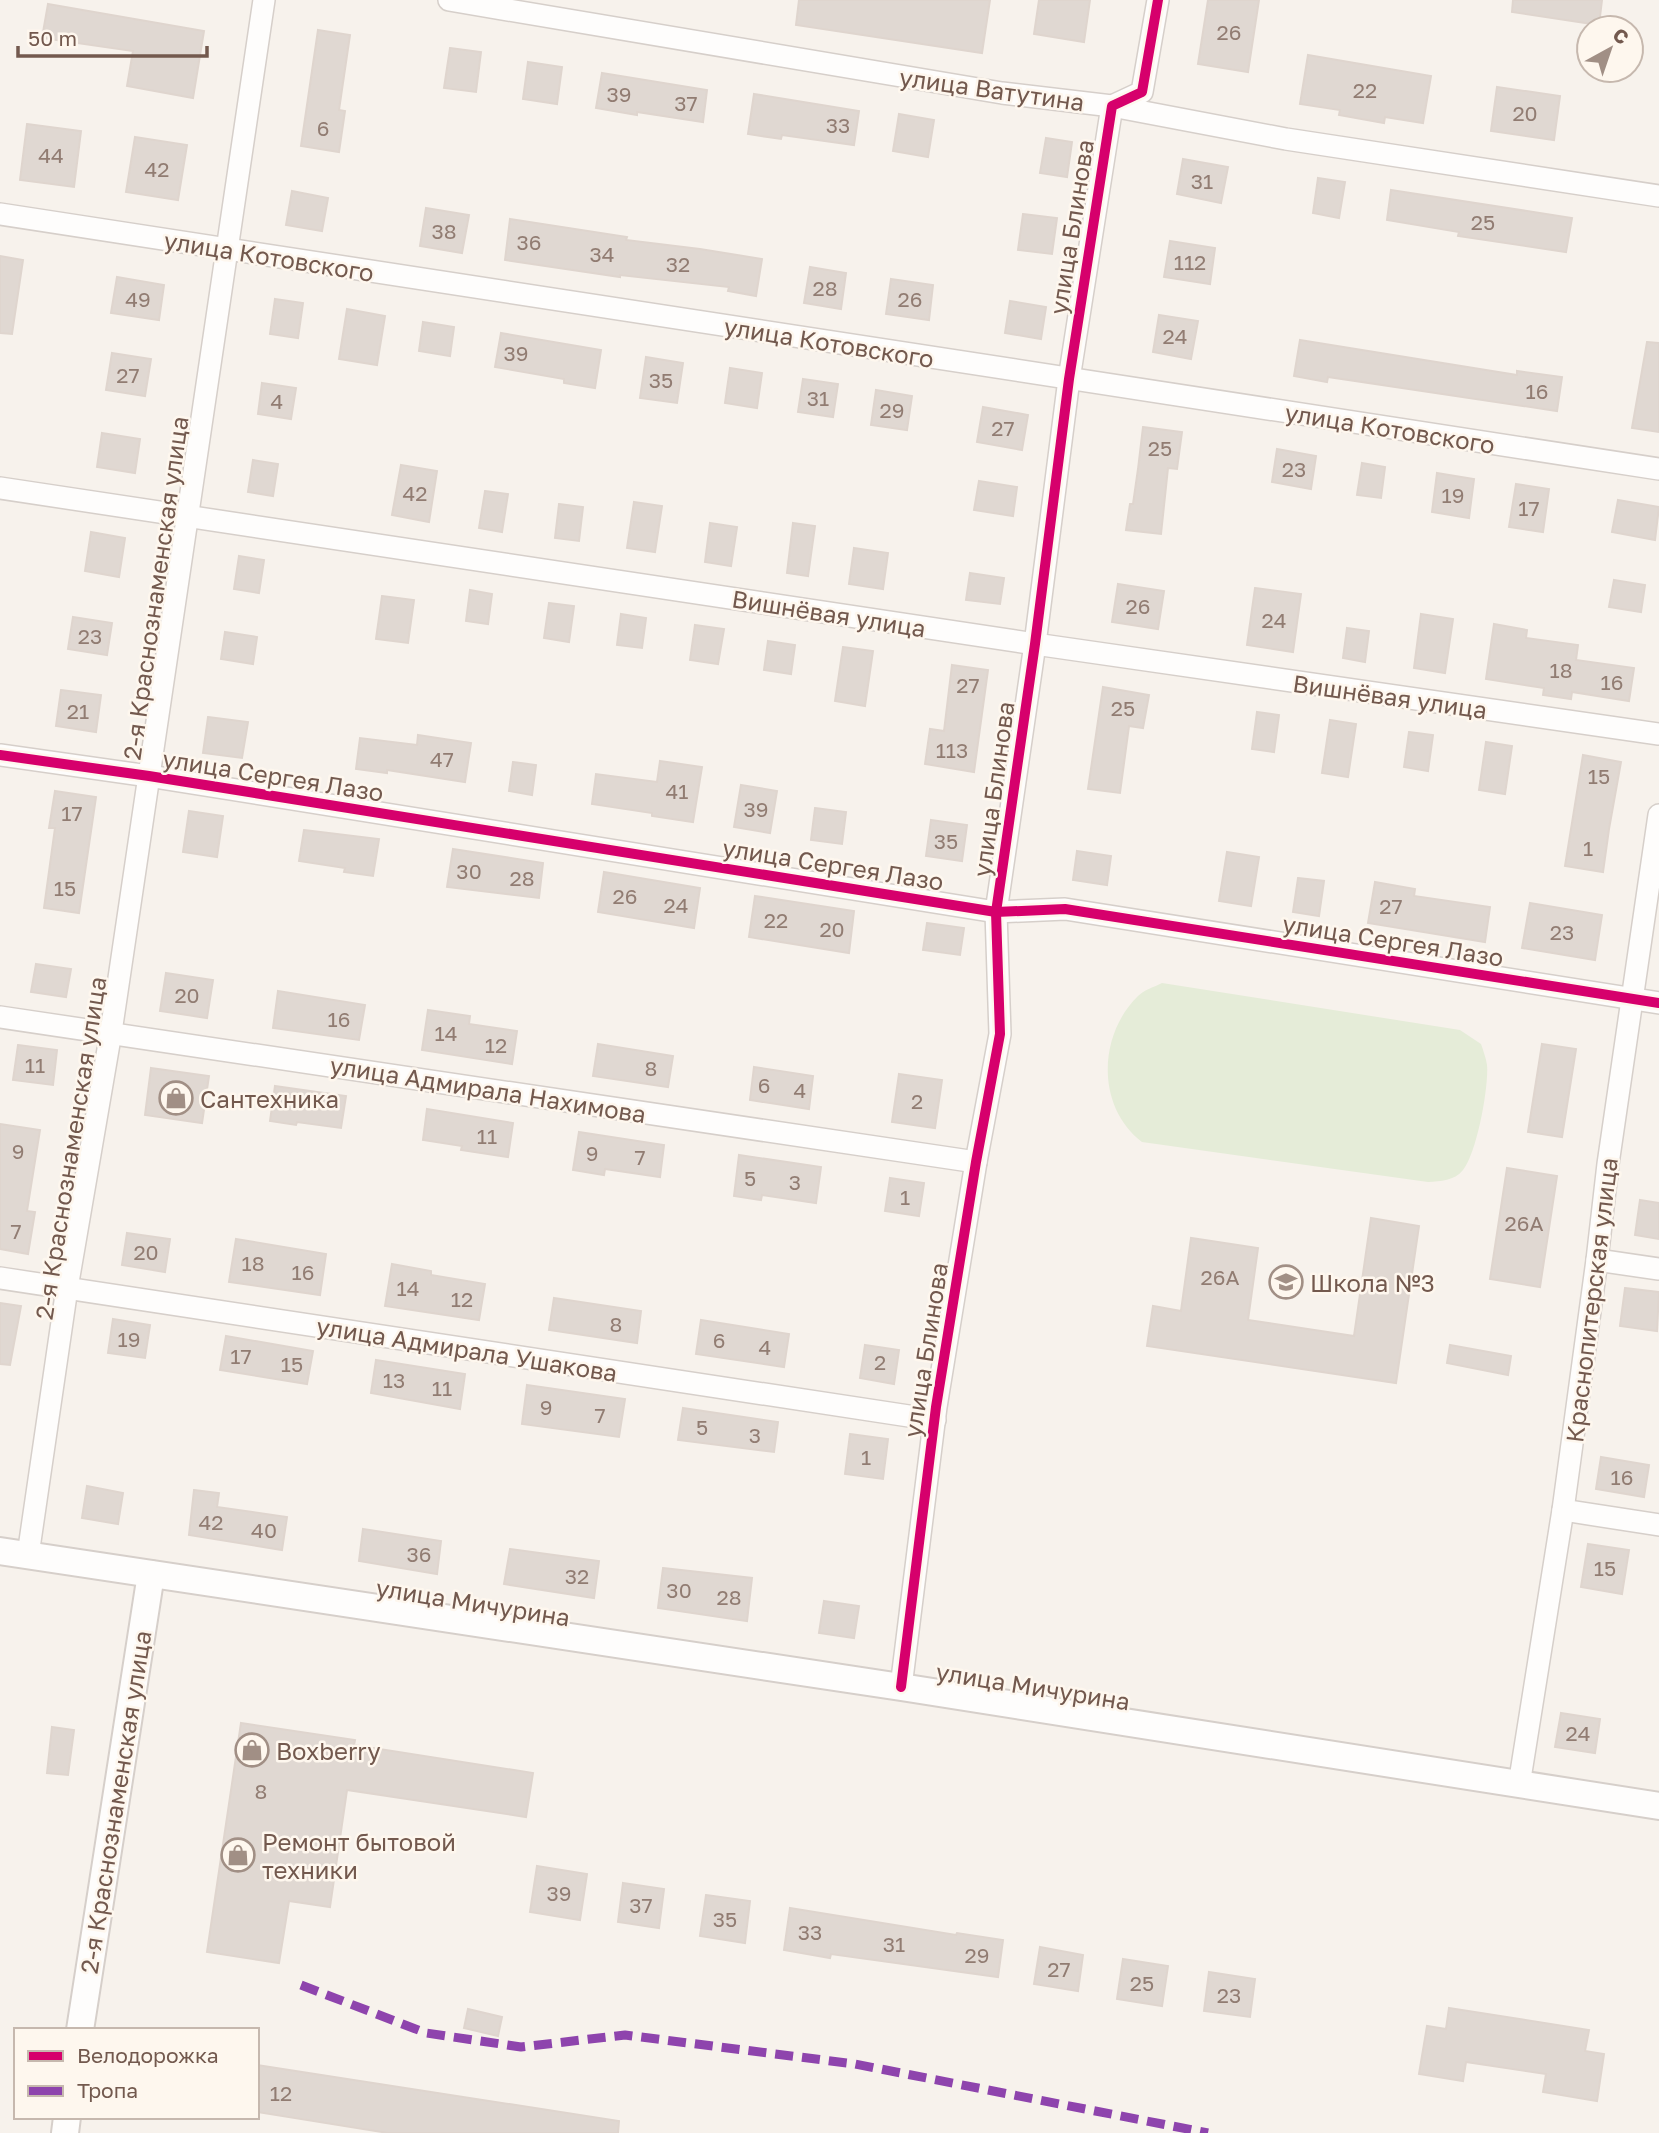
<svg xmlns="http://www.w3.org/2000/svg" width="1659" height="2133" viewBox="0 0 1659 2133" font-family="'Golos Text',sans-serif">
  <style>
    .green { fill: #e5ecd8 }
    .building { fill: #e0d8d2; stroke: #dfd5ce; stroke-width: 2 }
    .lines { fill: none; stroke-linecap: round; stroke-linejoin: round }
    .minor-casing { stroke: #d6cfca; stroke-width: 24 }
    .tertiary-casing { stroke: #d6cfca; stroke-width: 30 }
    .minor { stroke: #fefdfc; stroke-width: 21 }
    .tertiary { stroke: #fefdfc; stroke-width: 26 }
    .quiet { stroke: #8e44ad; stroke-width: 9; stroke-dasharray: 18 9; stroke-linecap: butt }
    .cycleway-casing { stroke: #fef7ee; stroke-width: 15 }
    .cycleway { stroke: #d6006c; stroke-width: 10 }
    .labels { text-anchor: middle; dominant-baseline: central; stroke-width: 5; stroke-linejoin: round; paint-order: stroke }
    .number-label { font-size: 21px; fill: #917c72 }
    .street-label { font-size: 24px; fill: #73594e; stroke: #fef7ee }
    .poi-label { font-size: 24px; fill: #73594e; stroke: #fef7ee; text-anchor: start }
  </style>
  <rect width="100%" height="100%" fill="#f7f2ec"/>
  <path class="green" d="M1162 983 1460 1030 1481 1044C1483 1050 1486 1058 1487 1065 1489 1086 1477 1153 1463 1170 1454 1181 1441 1181 1428 1182L1142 1142C1096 1107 1098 1035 1138 996 1144 990 1154 987 1162 983Z"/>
  <g class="building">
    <path d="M799 0H990L982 53 796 25Z"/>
    <path d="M1039 0H1090L1084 42 1034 34Z"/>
    <path d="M1208 0H1259L1248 72 1198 64Z"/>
    <path d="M1513 0H1602L1599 25 1512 12Z"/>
    <path d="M48 4 204 31 193 98 127 86 133 51 42 38Z"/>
    <path d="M318 30 350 35 339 110 345 111 339 152 301 146Z"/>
    <path d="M450 48 481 52 476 92 444 88Z"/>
    <path d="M1308 55 1431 76 1423 123 1385 117 1384 123 1339 115 1340 110 1300 104Z"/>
    <path d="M528 62 562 67 557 104 523 99Z"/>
    <path d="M602 73 707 90 703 122 637 112V115L596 108Z"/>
    <path d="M1497 87 1560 96 1554 140 1491 131Z"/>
    <path d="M754 94 859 111 854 145 782 135 781 139 748 134Z"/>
    <path d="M899 114 934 120 928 157 893 151Z"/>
    <path d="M27 124 81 131 74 187 20 180Z"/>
    <path d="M135 137 187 145 178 200 126 192Z"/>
    <path d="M1046 138 1072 142 1067 177 1040 173Z"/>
    <path d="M1183 159 1228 167 1221 203 1177 194Z"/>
    <path d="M1318 178 1345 182 1339 218 1313 213Z"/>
    <path d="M1391 190 1572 218 1566 252 1458 236 1459 232 1387 220Z"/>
    <path d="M292 191 328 198 322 231 286 225Z"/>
    <path d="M426 208 469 215 462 253 420 246Z"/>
    <path d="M1023 214 1057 218 1052 254 1018 250Z"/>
    <path d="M510 219 627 237 626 240 700 249 762 259 756 296 728 291 729 287 620 275V277L505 260Z"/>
    <path d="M1170 241 1215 248 1210 284 1164 277Z"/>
    <path d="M0 256 23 260 12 334 0 333Z"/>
    <path d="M810 267 846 273 841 309 804 303Z"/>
    <path d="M117 277 164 285 159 320 111 313Z"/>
    <path d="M891 279 933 285 929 320 886 314Z"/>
    <path d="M275 299 303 303 298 338 270 334Z"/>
    <path d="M1010 301 1046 307 1041 339 1005 333Z"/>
    <path d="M347 309 385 316 377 365 339 359Z"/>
    <path d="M1159 315 1198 321 1191 359 1153 352Z"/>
    <path d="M423 322 454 327 450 356 419 351Z"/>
    <path d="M501 333 601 350 595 388 564 383V379L495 367Z"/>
    <path d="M1300 340 1517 375V371L1562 377 1557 411 1328 377 1327 382 1294 376Z"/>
    <path d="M1647 342 1659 343V432L1632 428Z"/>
    <path d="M112 353 151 359 145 396 106 390Z"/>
    <path d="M646 357 683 363 677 403 640 398Z"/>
    <path d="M730 368 762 373 757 408 725 403Z"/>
    <path d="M803 379 838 384 833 417 798 412Z"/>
    <path d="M262 383 296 388 291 419 258 414Z"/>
    <path d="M876 390 912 396 907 430 871 425Z"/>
    <path d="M983 407 1028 415 1022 450 977 442Z"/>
    <path d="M1143 427 1182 432 1177 469 1168 468 1161 534 1126 530 1130 504H1133L1138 469Z"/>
    <path d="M102 433 140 439 135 473 97 467Z"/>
    <path d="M1277 449 1316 456 1311 489 1272 482Z"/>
    <path d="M253 460 278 464 273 496 248 492Z"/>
    <path d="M1362 463 1385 467 1381 498 1357 495Z"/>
    <path d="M401 465 437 471 429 522 392 515Z"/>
    <path d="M1437 473 1474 479 1469 518 1432 512Z"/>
    <path d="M979 481 1017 487 1013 516 974 510Z"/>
    <path d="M1516 484 1549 489 1543 532 1509 527Z"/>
    <path d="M485 491 508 494 502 532 479 528Z"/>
    <path d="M1618 500 1659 507 1655 540 1612 532Z"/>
    <path d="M634 502 662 506 655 552 627 548Z"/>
    <path d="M559 504 583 507 579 541 555 538Z"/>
    <path d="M710 523 737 527 731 566 705 562Z"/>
    <path d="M793 523 815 526 808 576 787 573Z"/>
    <path d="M91 532 125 538 119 577 85 571Z"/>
    <path d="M854 548 888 553 883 589 849 584Z"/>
    <path d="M239 556 264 560 259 593 234 589Z"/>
    <path d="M970 573 1004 578 1000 604 966 600Z"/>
    <path d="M1614 580 1645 585 1641 612 1609 607Z"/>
    <path d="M1118 584 1164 591 1158 629 1112 622Z"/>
    <path d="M1255 588 1301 594 1293 652 1247 645Z"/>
    <path d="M470 590 492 594 488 624 466 621Z"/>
    <path d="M382 596 414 600 408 643 376 639Z"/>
    <path d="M549 603 574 606 569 642 544 638Z"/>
    <path d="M621 614 646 618 642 648 617 645Z"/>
    <path d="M1421 614 1453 619 1445 673 1414 668Z"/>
    <path d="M73 617 112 623 107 655 68 649Z"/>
    <path d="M1494 624 1527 630 1526 638 1578 645 1576 660 1634 668 1629 701 1572 692 1571 699 1543 695 1544 688 1486 679Z"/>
    <path d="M695 625 724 629 718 664 690 660Z"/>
    <path d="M1347 628 1369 631 1365 662 1343 658Z"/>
    <path d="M225 632 257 637 253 664 221 659Z"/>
    <path d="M768 641 795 645 791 674 764 670Z"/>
    <path d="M843 647 873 651 865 706 835 701Z"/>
    <path d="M952 665 988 670 974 772 925 764 930 729 944 731Z"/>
    <path d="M1103 687 1149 695 1143 728 1129 726 1120 793 1088 789Z"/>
    <path d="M61 690 101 695 96 732 56 726Z"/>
    <path d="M1257 712 1279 715 1274 752 1252 749Z"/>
    <path d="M208 717 248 722 242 758 203 753Z"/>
    <path d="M1330 720 1356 724 1348 777 1322 773Z"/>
    <path d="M1409 732 1433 735 1428 771 1404 767Z"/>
    <path d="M418 735 471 743 465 782 387 770V773L356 769 360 738 417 745Z"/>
    <path d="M1486 742 1512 746 1505 794 1479 790Z"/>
    <path d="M1583 755 1621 762 1609 829 1603 872 1565 866Z"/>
    <path d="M660 761 702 767 693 822 652 816V813L592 804 596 774 657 782Z"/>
    <path d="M513 762 536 765 532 795 509 791Z"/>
    <path d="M741 785 777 791 770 833 734 827Z"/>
    <path d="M55 791 96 797 79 913 44 908 55 828H49Z"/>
    <path d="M815 808 846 812 842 844 811 840Z"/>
    <path d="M189 811 223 816 217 857 183 852Z"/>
    <path d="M931 820 967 825 962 861 926 856Z"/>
    <path d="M304 830 379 839 373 876 344 872 345 868 299 861Z"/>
    <path d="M453 849 543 863 539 898 447 887Z"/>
    <path d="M1077 851 1111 856 1107 885 1073 880Z"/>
    <path d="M1227 852 1259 857 1251 906 1219 901Z"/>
    <path d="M604 872 700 888 694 928 598 912Z"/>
    <path d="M1298 878 1324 881 1319 916 1293 912Z"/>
    <path d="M1375 882 1415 889 1414 896 1490 907 1485 942 1368 923Z"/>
    <path d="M755 896 854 911 849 953 749 937Z"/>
    <path d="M1530 903 1602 915 1595 960 1522 948Z"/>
    <path d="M927 923 964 928 960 955 923 950Z"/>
    <path d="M36 964 71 969 66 997 31 992Z"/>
    <path d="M166 973 213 980 207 1018 160 1011Z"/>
    <path d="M278 991 365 1005 359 1040 273 1028Z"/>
    <path d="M428 1010 470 1016 469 1024 517 1031 512 1064 422 1050Z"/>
    <path d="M598 1044 673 1056 668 1087 593 1076Z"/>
    <path d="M1542 1044 1576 1049 1562 1137 1528 1132Z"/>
    <path d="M18 1045 57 1050 53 1085 13 1080Z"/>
    <path d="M754 1067 813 1076 809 1109 750 1100Z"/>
    <path d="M151 1068 209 1076 202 1123 145 1115Z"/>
    <path d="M899 1074 942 1080 935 1128 892 1122Z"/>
    <path d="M275 1086 346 1096 341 1128 297 1122 296 1125 270 1121Z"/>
    <path d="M427 1109 513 1123 508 1157 461 1150 462 1146 423 1140Z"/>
    <path d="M0 1124 40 1130 27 1211 35 1212 28 1254 0 1249Z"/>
    <path d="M579 1132 664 1145 660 1177 605 1169 604 1175 573 1170Z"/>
    <path d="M739 1155 821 1167 816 1203 762 1195 761 1200 734 1196Z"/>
    <path d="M1507 1168 1557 1176 1540 1287 1490 1279Z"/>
    <path d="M890 1178 924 1183 919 1216 885 1211Z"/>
    <path d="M1640 1200 1659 1203V1239L1635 1235Z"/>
    <path d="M1371 1218 1419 1226 1396 1383 1147 1346 1153 1306 1181 1311 1191 1238 1258 1248 1248 1320 1354 1336Z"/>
    <path d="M127 1233 170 1239 165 1272 122 1265Z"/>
    <path d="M236 1239 326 1254 320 1295 229 1282Z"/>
    <path d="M392 1264 431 1271V1275L485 1284 479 1320 385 1306Z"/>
    <path d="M1625 1288 1659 1292 1657 1331 1620 1326Z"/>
    <path d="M554 1298 641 1311 637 1343 549 1330Z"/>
    <path d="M0 1303 21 1306 10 1365 0 1364Z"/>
    <path d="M113 1319 150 1325 145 1358 108 1353Z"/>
    <path d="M701 1320 789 1334 784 1367 696 1354Z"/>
    <path d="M226 1336 313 1351 307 1384 220 1370Z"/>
    <path d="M865 1345 899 1350 894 1384 860 1378Z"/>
    <path d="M1450 1345 1511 1356 1508 1375 1447 1363Z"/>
    <path d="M376 1360 465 1374 460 1409 371 1393Z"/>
    <path d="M527 1385 625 1399 619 1437 522 1424Z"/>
    <path d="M683 1408 778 1422 774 1452 678 1440Z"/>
    <path d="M850 1434 888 1439 883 1479 845 1474Z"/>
    <path d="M1601 1457 1649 1465 1644 1497 1596 1489Z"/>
    <path d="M87 1486 123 1493 118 1524 82 1518Z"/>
    <path d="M194 1490 219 1493 217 1507 287 1517 282 1550 189 1535Z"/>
    <path d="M363 1529 441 1541 437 1574 359 1561Z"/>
    <path d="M1588 1544 1629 1550 1622 1594 1581 1587Z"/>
    <path d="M510 1549 599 1561 594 1598 504 1584Z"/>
    <path d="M663 1568 752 1578 747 1621 658 1608Z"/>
    <path d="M824 1601 859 1606 854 1638 819 1633Z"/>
    <path d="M1561 1713 1600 1719 1595 1753 1555 1747Z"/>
    <path d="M241 1723 355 1740 354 1745 533 1773 526 1817 347 1790 330 1907 289 1901 279 1963 207 1952Z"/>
    <path d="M52 1727 74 1730 68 1775 47 1773Z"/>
    <path d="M537 1866 587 1874 580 1920 530 1912Z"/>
    <path d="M623 1883 664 1889 659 1928 618 1922Z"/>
    <path d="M706 1895 750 1901 745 1943 700 1936Z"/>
    <path d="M790 1908 956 1935 957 1933 1003 1940 998 1977 831 1954 830 1958 784 1950Z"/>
    <path d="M1040 1947 1083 1955 1078 1991 1034 1984Z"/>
    <path d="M1123 1959 1168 1966 1162 2006 1117 1999Z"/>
    <path d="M1209 1972 1255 1979 1250 2017 1204 2011Z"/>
    <path d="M1449 2008 1589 2030 1585 2051 1604 2054 1597 2101 1543 2092 1546 2074 1466 2062 1463 2081 1419 2074 1427 2026 1446 2029Z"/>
    <path d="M468 2009 502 2017 498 2036 464 2028Z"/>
    <path d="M257 2065 619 2121 618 2133H388L257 2112Z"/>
  </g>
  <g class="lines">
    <defs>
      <g id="minor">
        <path d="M449 0 1002 93 1112 106 1286 139 1659 196"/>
        <path d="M0 214 1659 469"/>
        <path d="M0 488 1035 644 1659 734"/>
        <path d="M0 755 149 776 996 912 1065 909 1659 1003"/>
        <path d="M0 1017 976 1162"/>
        <path d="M1597 1260 1659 1269"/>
        <path d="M0 1278 935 1420"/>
        <path d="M1563 1510 1659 1525"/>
        <path d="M28 1555 67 1288 111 1032 264 0"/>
        <path d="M901 1687 936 1407 976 1162 1000 1034 996 912 1035 644 1069 379 1112 106 1142 92 1158 0"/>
        <path d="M1519 1785 1563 1510 1597 1260 1608 1164 1659 815"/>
      </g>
      <g id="tertiary">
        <path d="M0 1551 901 1687 1659 1806"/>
        <path d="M80 2030 151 1574"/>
        <path d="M65 2133 67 2117"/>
      </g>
    </defs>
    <use href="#minor" class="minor-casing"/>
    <use href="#tertiary" class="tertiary-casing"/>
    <use href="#minor" class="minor"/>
    <use href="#tertiary" class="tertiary"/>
    <path class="quiet" d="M301 1985 426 2033 521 2047 625 2035 855 2064 1208 2133"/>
    <defs>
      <g id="cycleway">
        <path d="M0 755 149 776 996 912 1065 909 1659 1003"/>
        <path d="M901 1687 936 1407 976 1162 1000 1034 996 912 1035 644 1069 379 1112 106 1142 92 1158 0"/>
      </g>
    </defs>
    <use href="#cycleway" class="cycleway-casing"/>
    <use href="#cycleway" class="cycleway"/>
  </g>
  <defs>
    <symbol id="shop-ring" viewBox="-11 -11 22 22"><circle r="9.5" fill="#fef7ee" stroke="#a18f85" stroke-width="1.5"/><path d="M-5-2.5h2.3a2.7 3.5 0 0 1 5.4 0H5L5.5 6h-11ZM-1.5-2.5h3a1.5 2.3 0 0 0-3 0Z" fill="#a18f85"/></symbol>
    <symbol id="school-ring" viewBox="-11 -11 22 22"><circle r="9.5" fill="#fef7ee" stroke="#a18f85" stroke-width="1.5"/><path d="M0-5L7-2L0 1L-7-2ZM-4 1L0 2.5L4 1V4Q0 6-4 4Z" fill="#a18f85"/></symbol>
  </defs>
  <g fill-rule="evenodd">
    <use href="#shop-ring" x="157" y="1079" width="38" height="38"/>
    <use href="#school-ring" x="1267" y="1263" width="38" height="38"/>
    <use href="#shop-ring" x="233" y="1731" width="38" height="38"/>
    <use href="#shop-ring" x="219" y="1836" width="38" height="38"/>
  </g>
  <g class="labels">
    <g class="number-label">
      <text x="1229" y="32">26</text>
      <text x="1365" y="90">22</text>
      <text x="619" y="94">39</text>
      <text x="686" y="103">37</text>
      <text x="1525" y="113">20</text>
      <text x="838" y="125">33</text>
      <text x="323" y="128">6</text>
      <text x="51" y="155">44</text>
      <text x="157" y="169">42</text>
      <text x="1202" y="181">31</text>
      <text x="1483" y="222">25</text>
      <text x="444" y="231">38</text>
      <text x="529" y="242">36</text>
      <text x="602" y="254">34</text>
      <text x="1190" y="262">112</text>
      <text x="678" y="264">32</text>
      <text x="825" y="288">28</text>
      <text x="138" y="299">49</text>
      <text x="910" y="299">26</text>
      <text x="1175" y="336">24</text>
      <text x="516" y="353">39</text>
      <text x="128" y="375">27</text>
      <text x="661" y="380">35</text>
      <text x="1537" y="391">16</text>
      <text x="818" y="398">31</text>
      <text x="277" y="401">4</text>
      <text x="892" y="410">29</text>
      <text x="1003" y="428">27</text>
      <text x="1160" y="448">25</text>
      <text x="1294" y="469">23</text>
      <text x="415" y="493">42</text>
      <text x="1453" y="495">19</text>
      <text x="1529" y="508">17</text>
      <text x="1138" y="606">26</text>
      <text x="1274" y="620">24</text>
      <text x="90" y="636">23</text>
      <text x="1561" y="670">18</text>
      <text x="1612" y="682">16</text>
      <text x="968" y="685">27</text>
      <text x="1123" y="708">25</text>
      <text x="78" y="711">21</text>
      <text x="952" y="750">113</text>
      <text x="442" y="759">47</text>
      <text x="1599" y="776">15</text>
      <text x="677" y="791">41</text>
      <text x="756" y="809">39</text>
      <text x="72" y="813">17</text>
      <text x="946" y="841">35</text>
      <text x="1588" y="848">1</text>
      <text x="469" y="871">30</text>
      <text x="522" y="878">28</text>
      <text x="65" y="888">15</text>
      <text x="625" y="896">26</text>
      <text x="676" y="905">24</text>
      <text x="1391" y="906">27</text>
      <text x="776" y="920">22</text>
      <text x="832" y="929">20</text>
      <text x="1562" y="932">23</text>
      <text x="187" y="995">20</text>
      <text x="339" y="1019">16</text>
      <text x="446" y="1033">14</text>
      <text x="496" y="1045">12</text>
      <text x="35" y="1065">11</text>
      <text x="651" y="1068">8</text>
      <text x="764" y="1085">6</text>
      <text x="800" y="1090">4</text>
      <text x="917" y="1101">2</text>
      <text x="487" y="1136">11</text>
      <text x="18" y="1151">9</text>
      <text x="592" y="1153">9</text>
      <text x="640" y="1157">7</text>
      <text x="750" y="1178">5</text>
      <text x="795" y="1182">3</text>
      <text x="905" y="1197">1</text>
      <text x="1524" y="1223">26А</text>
      <text x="16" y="1231">7</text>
      <text x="146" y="1252">20</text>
      <text x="253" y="1263">18</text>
      <text x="303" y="1272">16</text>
      <text x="1220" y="1277">26А</text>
      <text x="408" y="1288">14</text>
      <text x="462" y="1299">12</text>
      <text x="616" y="1324">8</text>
      <text x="129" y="1339">19</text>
      <text x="719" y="1340">6</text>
      <text x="765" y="1347">4</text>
      <text x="241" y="1356">17</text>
      <text x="880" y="1362">2</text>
      <text x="292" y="1364">15</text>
      <text x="394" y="1380">13</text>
      <text x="442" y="1388">11</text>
      <text x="546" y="1407">9</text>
      <text x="600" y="1415">7</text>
      <text x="702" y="1427">5</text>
      <text x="755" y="1435">3</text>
      <text x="866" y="1457">1</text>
      <text x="1622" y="1477">16</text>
      <text x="211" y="1522">42</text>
      <text x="264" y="1530">40</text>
      <text x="419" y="1554">36</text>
      <text x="1605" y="1568">15</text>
      <text x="577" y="1576">32</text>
      <text x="679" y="1590">30</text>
      <text x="729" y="1597">28</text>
      <text x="1578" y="1733">24</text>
      <text x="261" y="1791">8</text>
      <text x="559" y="1893">39</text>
      <text x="641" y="1905">37</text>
      <text x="725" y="1919">35</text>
      <text x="810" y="1932">33</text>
      <text x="894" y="1944">31</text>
      <text x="977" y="1955">29</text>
      <text x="1059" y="1969">27</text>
      <text x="1142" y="1983">25</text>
      <text x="1229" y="1995">23</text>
      <text x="281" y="2093">12</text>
    </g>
    <g class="street-label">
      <text transform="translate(992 89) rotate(8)">улица Ватутина</text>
      <text transform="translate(1071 227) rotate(-81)">улица Блинова</text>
      <text transform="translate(269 256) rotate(9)">улица Котовского</text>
      <text transform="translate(829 342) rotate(9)">улица Котовского</text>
      <text transform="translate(1390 428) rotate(9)">улица Котовского</text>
      <text transform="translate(155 588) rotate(-82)">2-я Краснознаменская улица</text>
      <text transform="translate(829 613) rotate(9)">Вишнёвая улица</text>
      <text transform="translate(1390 696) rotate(8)">Вишнёвая улица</text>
      <text transform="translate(273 775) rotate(9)">улица Сергея Лазо</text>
      <text transform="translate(993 789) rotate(-82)">улица Блинова</text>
      <text transform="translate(833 864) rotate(9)">улица Сергея Лазо</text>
      <text transform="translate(1393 940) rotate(9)">улица Сергея Лазо</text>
      <text transform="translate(488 1089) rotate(9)">улица Адмирала Нахимова</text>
      <text transform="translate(70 1148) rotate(-81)">2-я Краснознаменская улица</text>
      <text transform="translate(1591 1300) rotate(-83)">Краснопитерская улица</text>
      <text transform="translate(467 1349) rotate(9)">улица Адмирала Ушакова</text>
      <text transform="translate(925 1350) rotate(-81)">улица Блинова</text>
      <text transform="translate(473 1602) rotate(9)">улица Мичурина</text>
      <text transform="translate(1033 1686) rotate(9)">улица Мичурина</text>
      <text transform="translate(115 1802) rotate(-81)">2-я Краснознаменская улица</text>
    </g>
    <g class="poi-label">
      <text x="200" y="1098">Сантехника</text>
      <text x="1310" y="1282">Школа №3</text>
      <text x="276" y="1750">Boxberry</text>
      <text x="262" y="1841">Ремонт бытовой<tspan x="262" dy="28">техники</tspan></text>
    </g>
  </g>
  <rect x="14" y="2028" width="245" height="91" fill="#fef7ee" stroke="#c6b8ae" stroke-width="2"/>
  <rect x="28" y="2051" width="35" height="10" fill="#d6006c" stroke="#c6b8ae" stroke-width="2"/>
  <text x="77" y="2063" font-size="21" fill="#73594e">Велодорожка</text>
  <rect x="28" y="2086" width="35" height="10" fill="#8e44ad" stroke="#c6b8ae" stroke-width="2"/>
  <text x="77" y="2098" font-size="21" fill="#73594e">Тропа</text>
  <g transform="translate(1610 49) rotate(40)"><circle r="33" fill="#fef7ee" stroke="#c6b8ae" stroke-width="2"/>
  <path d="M0-5L12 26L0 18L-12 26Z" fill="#a18f85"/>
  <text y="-10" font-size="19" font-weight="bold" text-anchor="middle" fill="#73594e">С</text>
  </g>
  <path d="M18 46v10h189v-10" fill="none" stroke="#73594e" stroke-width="3.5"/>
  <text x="28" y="46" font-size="21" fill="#73594e" stroke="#fef7ee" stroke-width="5" paint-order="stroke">50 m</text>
</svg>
